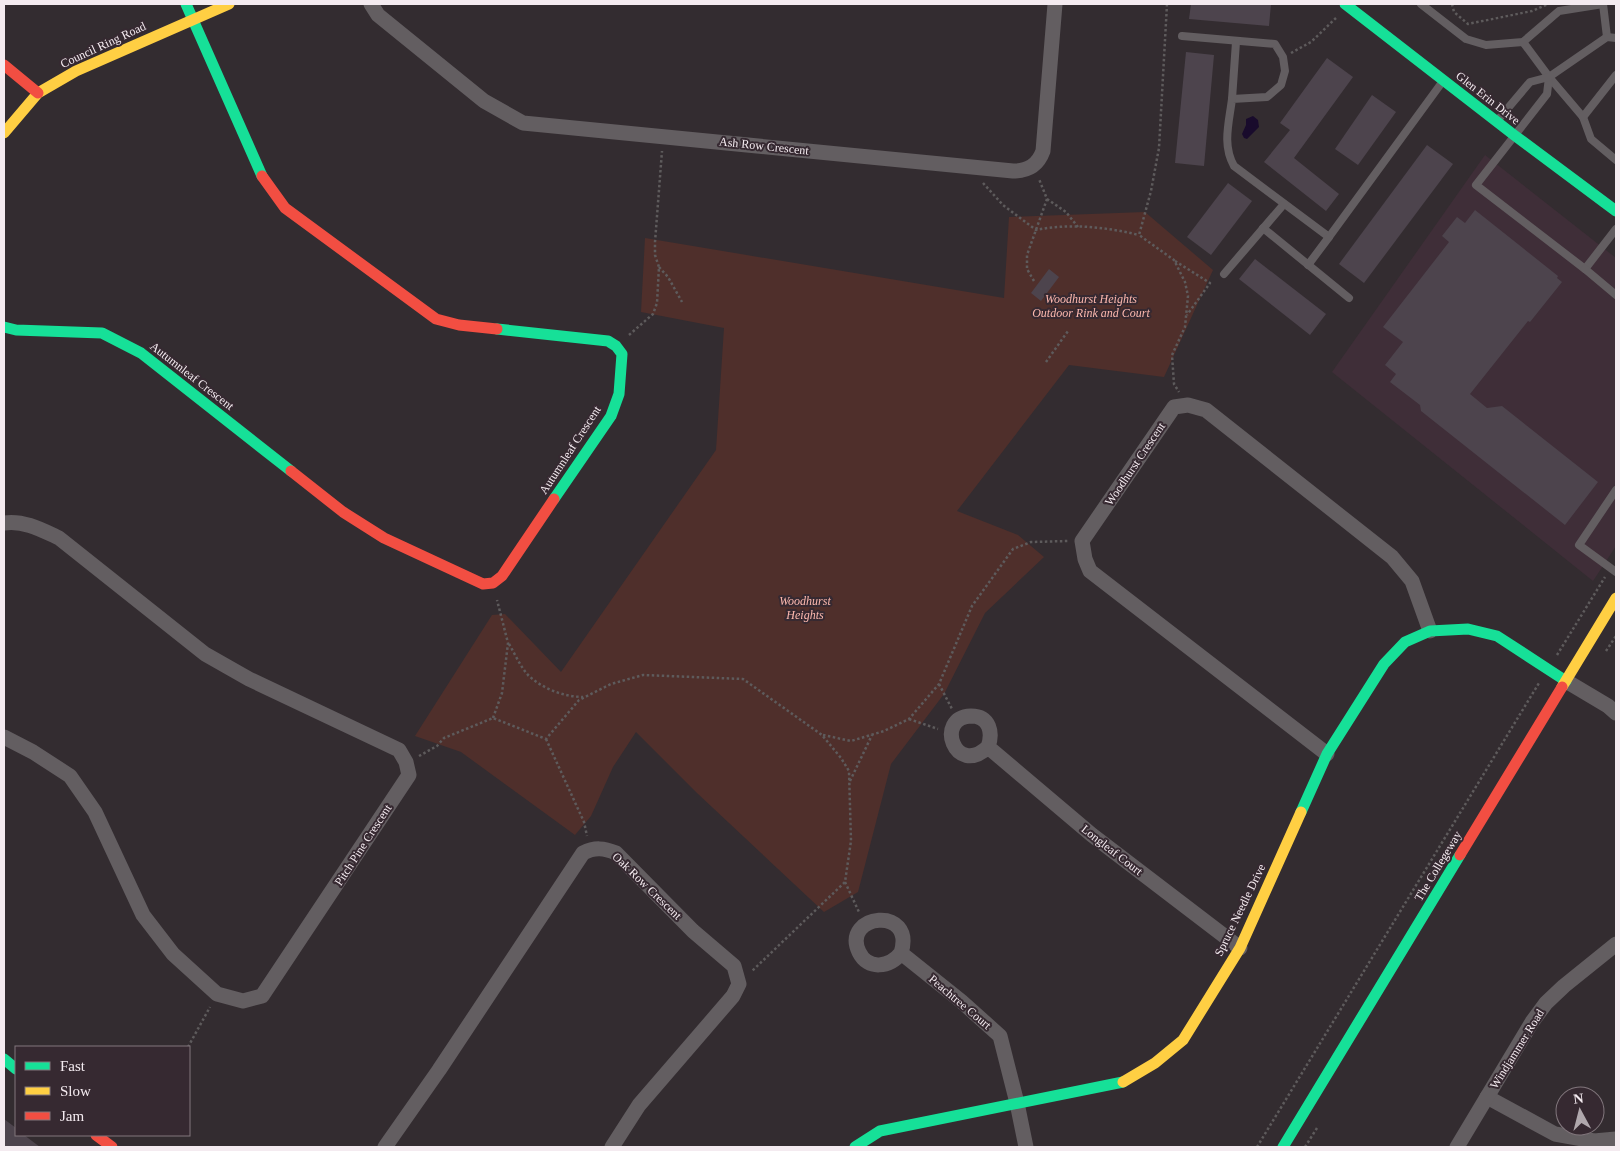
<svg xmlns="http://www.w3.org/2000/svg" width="1620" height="1151" viewBox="0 0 1620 1151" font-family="'Times New Roman',serif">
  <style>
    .built { fill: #3f2e38 }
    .green { fill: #4f2f2b }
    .water { fill: #190b2c }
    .building { fill: #4d444d }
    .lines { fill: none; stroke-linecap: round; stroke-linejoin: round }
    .path { stroke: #5e5b5c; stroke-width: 2.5; stroke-dasharray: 2.5 2.5; stroke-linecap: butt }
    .lane { stroke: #635e61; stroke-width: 8 }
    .street { stroke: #635e61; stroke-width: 15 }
    .fast { stroke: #16e098; stroke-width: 11 }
    .slow { stroke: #ffcf43; stroke-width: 11 }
    .jam { stroke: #f24e42; stroke-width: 11 }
    .labels { text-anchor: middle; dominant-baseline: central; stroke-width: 4; stroke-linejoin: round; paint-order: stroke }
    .street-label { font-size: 12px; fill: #f4ebf0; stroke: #362931 }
    .park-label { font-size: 12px; font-style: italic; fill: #fcb8ae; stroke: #362931 }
  </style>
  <rect width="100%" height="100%" fill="#332c30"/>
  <path class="built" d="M1485 155 1616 258V546L1593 581 1332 372Z"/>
  <path class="green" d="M1145 212 1213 270 1164 377 1069 365 957 511 1018 535 1044 557 985 613 944 694 891 764 858 892 824 912 697 793 636 732 613 767 591 816 575 835 461 752 415 736 492 615 505 614 561 672 716 450 724 328 641 312 645 238 1004 298 1009 217Z"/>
  <path class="water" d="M1253 116 1258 120 1259 127 1247 139 1244 138 1242 134 1246 125V119Z"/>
  <g class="building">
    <path d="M1191 4H1271L1269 26 1189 19Z"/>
    <path d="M1186 52 1214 55 1204 166 1175 163Z"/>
    <path d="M1327 58 1353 77 1294 158 1339 194 1326 211 1264 162 1290 130 1280 123Z"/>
    <path d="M1372 95 1396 112 1358 165 1335 149Z"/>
    <path d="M1427 145 1453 164 1364 283 1339 264Z"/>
    <path d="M1228 183 1252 201 1211 255 1187 237Z"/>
    <path d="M1475 210 1558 276 1557 278 1562 282 1530 322 1528 321 1470 394 1487 408 1502 406 1598 482 1565 525 1421 411 1420 405 1390 382 1396 374 1385 365 1403 342 1383 327 1449 242 1442 236 1457 217 1465 223Z"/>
    <path d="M1255 259 1326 314 1310 335 1239 279Z"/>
    <path d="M1049 269 1059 277 1041 301 1031 293Z"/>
    <path d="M4 1119 16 1128V1135H24L40 1147H4Z"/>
  </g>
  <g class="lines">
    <g class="path">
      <path d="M1167 4 1159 148 1151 191 1139 235 1174 260 1185 282 1188 296 1185 327 1172 355 1174 384 1179 392"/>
      <path d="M1452 4 1454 12 1468 24 1532 11 1548 4"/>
      <path d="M1291 53 1311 42 1336 18"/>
      <path d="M983 183 1003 205 1036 230C1069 223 1106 227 1139 235"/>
      <path d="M1047 199 1066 212 1078 227"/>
      <path d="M1175 261 1210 283 1187 315"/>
      <path d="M659 267 668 277 682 302"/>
      <path d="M1034 281 1027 269V255L1047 199 1039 179"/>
      <path d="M629 335 653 314 657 303 659 267 655 255V242L662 151"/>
      <path d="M1046 362 1068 331"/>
      <path d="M509 644C515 654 520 666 528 675 541 688 564 697 583 697"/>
      <path d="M1606 651 1616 636"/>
      <path d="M1557 655 1605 577"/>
      <path d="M939 684 952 709"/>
      <path d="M493 718 502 693 508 643 497 600"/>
      <path d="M909 719 938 729"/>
      <path d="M823 735 851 741 884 731 909 719 939 684 972 606 1013 549 1031 542 1069 541"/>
      <path d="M546 739 584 822 587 836"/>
      <path d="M419 756 437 746 444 738 493 718 546 739 579 700 611 684 643 675 743 679 822 735 841 758 849 771 851 841 845 882 751 972"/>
      <path d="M850 781 872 735"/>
      <path d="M845 882 859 912"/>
      <path d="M188 1047 210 1007"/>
      <path d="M1257 1147 1539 683"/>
      <path d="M1305 1147 1317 1128"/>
    </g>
    <g class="lane">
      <path d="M1421 4 1466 39 1486 45 1523 42 1559 11 1603 4"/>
      <path d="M1603 4 1607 37"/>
      <path d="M1182 36 1275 44 1283 57 1285 71 1281 85 1267 97 1232 99C1229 123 1222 145 1234 166L1329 237 1443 81"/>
      <path d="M1523 42 1549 77 1583 117 1591 139 1616 160"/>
      <path d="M1549 77 1547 94 1476 185 1585 269 1616 229"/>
      <path d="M1232 99 1236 42"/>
      <path d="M1583 117 1616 75"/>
      <path d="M1497 121 1530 82 1549 77 1607 37 1616 38"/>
      <path d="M1263 228 1349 298"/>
      <path d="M1308 265 1329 237"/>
      <path d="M1585 269 1616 295"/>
      <path d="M1224 274 1284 204"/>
      <path d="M1616 490 1579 545 1616 572"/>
    </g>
    <g class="street">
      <path d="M371 4 378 15 484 101 523 123 1013 171C1028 171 1038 165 1043 151L1055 4"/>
      <path d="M4 523C24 520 42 530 59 538L205 654 249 679 399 750 406 762 409 775 262 996 243 1001 217 994 173 954 143 915 95 812 70 776 33 752 4 737"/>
      <path d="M1566 681 1608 706 1616 713"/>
      <path d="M988 747C955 778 934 717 971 716 990 716 993 733 988 747L1092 835 1240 948"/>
      <path d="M1327 754 1090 571 1085 559 1082 541 1174 407 1188 405 1206 410 1392 557 1412 581 1430 631"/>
      <path d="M901 953C890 967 868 971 859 952 841 914 916 905 901 953L961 1001 1000 1036 1017 1103 1026 1147"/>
      <path d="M1487 1097 1555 1134 1594 1141 1616 1139"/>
      <path d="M385 1147 439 1070 583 853C595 847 604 848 616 853L693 931 734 966 739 984 733 996 639 1105 612 1147"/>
      <path d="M1457 1147 1532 1022 1546 1003 1564 986 1616 944"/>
    </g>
    <g class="fast">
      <path d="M186 4 262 176"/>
      <path d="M1345 4 1514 135 1616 211"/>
      <path d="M4 327 16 330 102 333 141 353 291 471"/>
      <path d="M497 329 608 341 616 346 622 354 619 394 611 416 554 499"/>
      <path d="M1301 812 1327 754 1384 664 1405 642 1430 631 1468 629 1497 636 1566 681"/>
      <path d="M4 1059 16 1069"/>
      <path d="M855 1147 880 1131 1123 1082"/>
      <path d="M1283 1147 1460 855"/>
    </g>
    <g class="slow">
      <path d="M4 133 38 93 76 71 229 4"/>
      <path d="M1562 687 1616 598"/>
      <path d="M1123 1082 1155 1063 1183 1040 1240 948 1301 812"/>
    </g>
    <g class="jam">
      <path d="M4 65 38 93"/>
      <path d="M262 176 285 208 436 319 459 325 497 329"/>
      <path d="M291 471 343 512 384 538 483 584 493 583 502 576 554 499"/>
      <path d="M1460 855 1562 687"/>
      <path d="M96 1135 112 1147"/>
    </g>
  </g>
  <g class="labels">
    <g class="street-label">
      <text transform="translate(103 45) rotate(-25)">Council Ring Road</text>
      <text transform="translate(1488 98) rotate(38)">Glen Erin Drive</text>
      <text transform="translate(764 146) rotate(6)">Ash Row Crescent</text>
      <text transform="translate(192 376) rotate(38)">Autumnleaf Crescent</text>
      <text transform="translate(570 450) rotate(-57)">Autumnleaf Crescent</text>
      <text transform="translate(1135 464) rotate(-56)">Woodhurst Crescent</text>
      <text transform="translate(363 845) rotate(-57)">Pitch Pine Crescent</text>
      <text transform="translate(1112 850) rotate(38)">Longleaf Court</text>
      <text transform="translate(1438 866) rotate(-59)">The Collegeway</text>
      <text transform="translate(647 886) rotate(44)">Oak Row Crescent</text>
      <text transform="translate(1240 910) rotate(-64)">Spruce Needle Drive</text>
      <text transform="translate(960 1002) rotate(40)">Peachtree Court</text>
      <text transform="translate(1517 1049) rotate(-58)">Windjammer Road</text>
    </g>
    <g class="park-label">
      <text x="1091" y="299">Woodhurst Heights<tspan x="1091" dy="14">Outdoor Rink and Court</tspan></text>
      <text x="805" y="601">Woodhurst<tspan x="805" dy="14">Heights</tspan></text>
    </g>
  </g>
  <rect width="1620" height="1151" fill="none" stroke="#f4ebf0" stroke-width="10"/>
  <rect x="15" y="1046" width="175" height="90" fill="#362931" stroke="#82777d"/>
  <rect x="25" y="1062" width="25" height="8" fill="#16e098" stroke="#82777d"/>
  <text x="60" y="1071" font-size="15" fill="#f4ebf0">Fast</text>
  <rect x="25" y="1087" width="25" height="8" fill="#ffcf43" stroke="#82777d"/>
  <text x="60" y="1096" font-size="15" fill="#f4ebf0">Slow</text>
  <rect x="25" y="1112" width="25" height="8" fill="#f24e42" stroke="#82777d"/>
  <text x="60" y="1121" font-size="15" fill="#f4ebf0">Jam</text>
  <g transform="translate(1580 1111) rotate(353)"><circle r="24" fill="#362931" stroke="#82777d"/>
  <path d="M0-4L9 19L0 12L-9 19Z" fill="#b0a8ad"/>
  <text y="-8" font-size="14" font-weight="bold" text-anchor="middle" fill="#f4ebf0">N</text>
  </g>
</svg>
